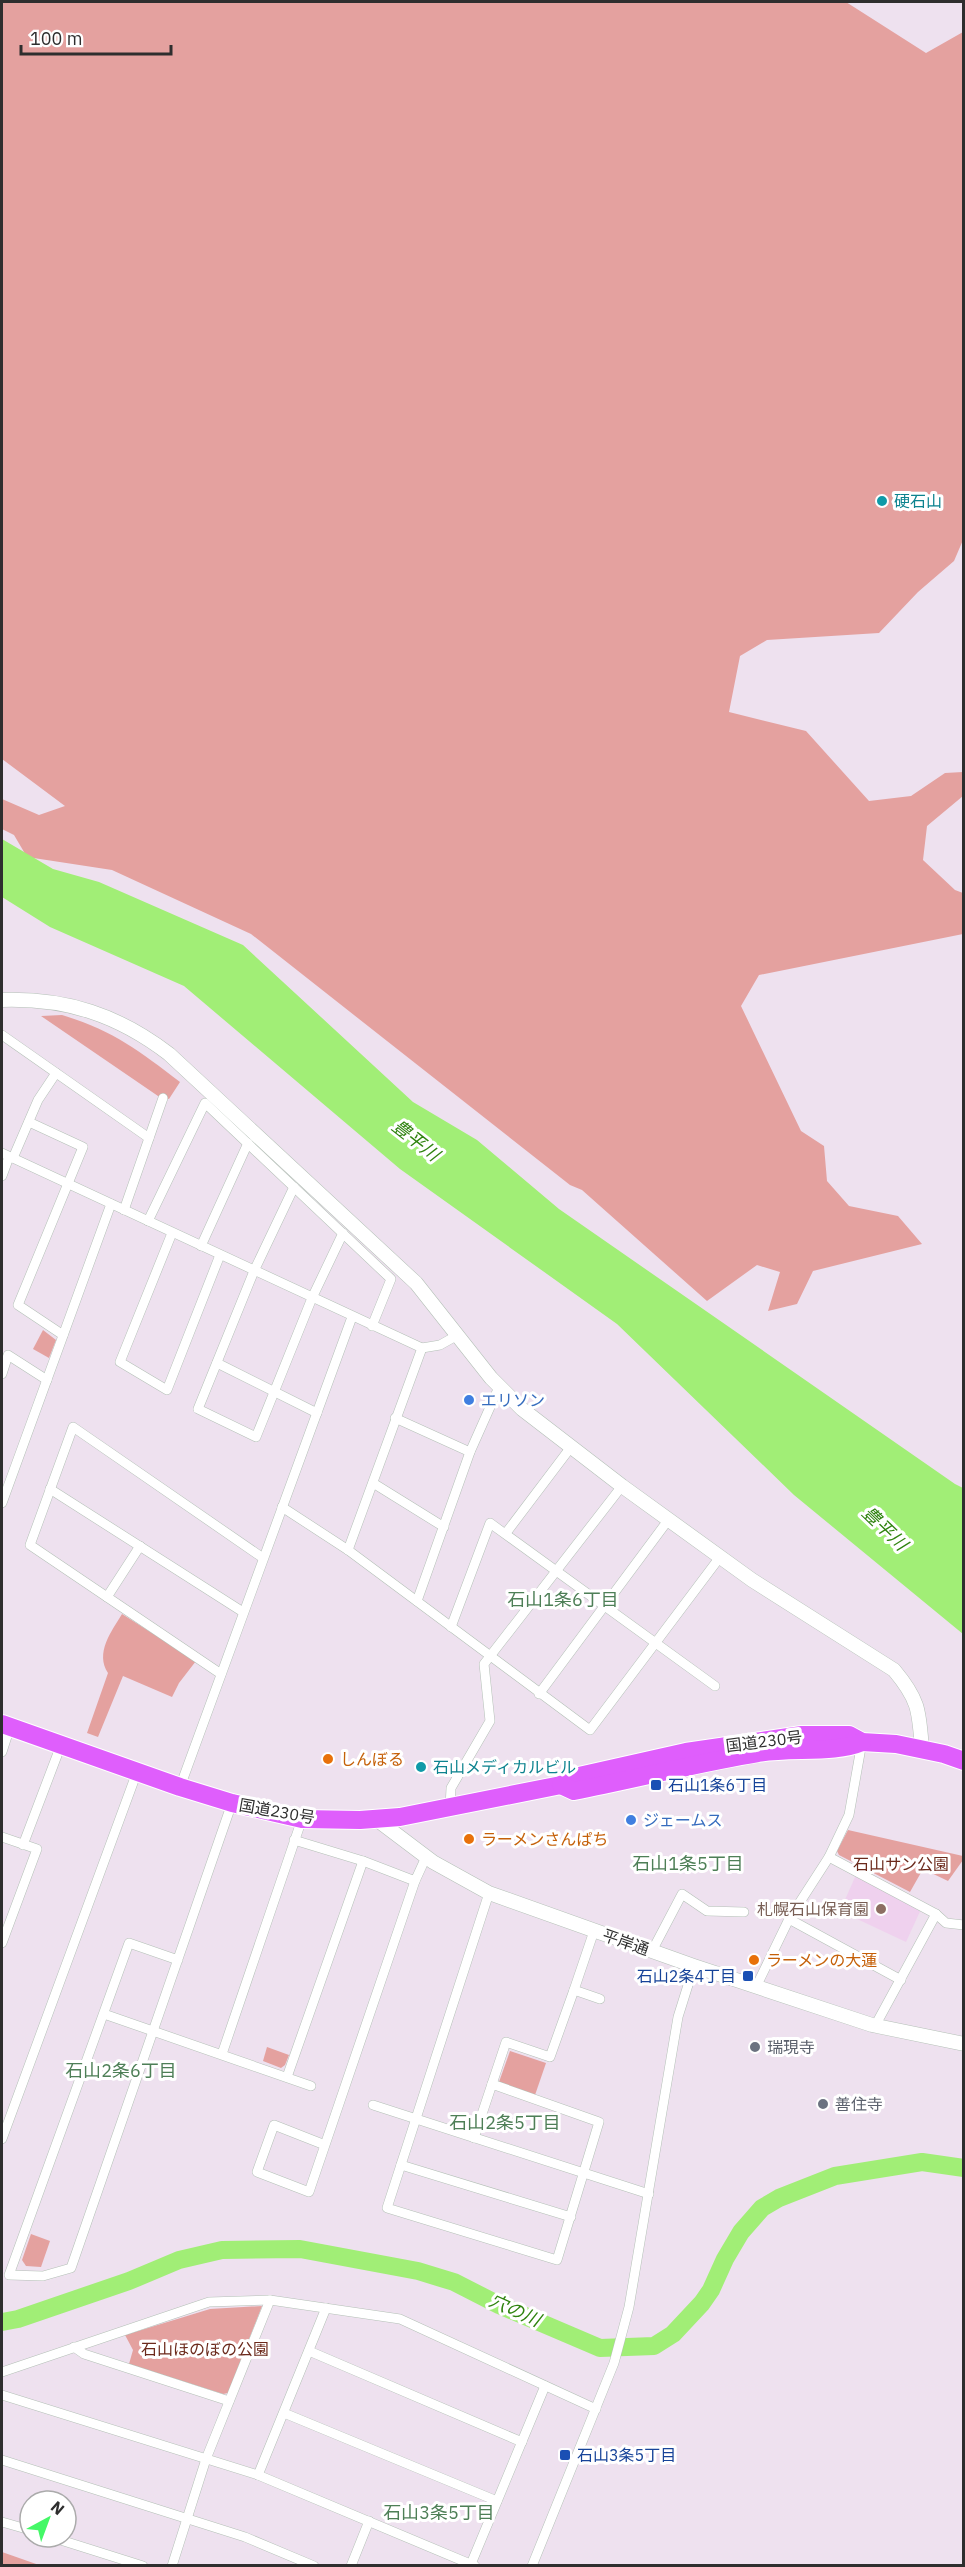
<svg xmlns="http://www.w3.org/2000/svg" width="965" height="2567" viewBox="0 0 965 2567" font-family="'IBM Plex Sans','Noto Sans JP',sans-serif">
  <style>
    .education { fill: #efd1ee }
    .green { fill: #e4a19f }
    .water { fill: #a1ee76 }
    .lines { fill: none; stroke-linecap: round; stroke-linejoin: round }
    .river { stroke: #a1ee76; stroke-width: 18 }
    .street-casing { stroke: #b4c0b7; stroke-width: 10 }
    .secondary-casing { stroke: #b4c0b7; stroke-width: 15 }
    .highway-casing { stroke: #fff; stroke-width: 20 }
    .street { stroke: #fff; stroke-width: 9 }
    .secondary { stroke: #fff; stroke-width: 14 }
    .highway { stroke: #df5efc; stroke-width: 18 }
    .culture-dot { fill: #0f9aa8; stroke: #fff; stroke-width: 2 }
    .shop-dot { fill: #3f7fe0; stroke: #fff; stroke-width: 2 }
    .food-dot { fill: #e8710a; stroke: #fff; stroke-width: 2 }
    .transit-dot { fill: #1a4fb4; stroke: #fff; stroke-width: 2 }
    .education-dot { fill: #8d6e63; stroke: #fff; stroke-width: 2 }
    .worship-dot { fill: #6b7280; stroke: #fff; stroke-width: 2 }
    .labels { text-anchor: middle; dominant-baseline: central; stroke-width: 6; stroke-linejoin: round; paint-order: stroke }
    .culture-label { font-size: 16px; fill: #0d838f; stroke: #fff; text-anchor: start }
    .shop-label { font-size: 16px; fill: #366cbe; stroke: #fff; text-anchor: start }
    .street-label { font-size: 16px; fill: #2e2e2e; stroke: #fff }
    .food-label { font-size: 16px; fill: #c56008; stroke: #fff; text-anchor: start }
    .transit-label { font-size: 16px; fill: #164399; stroke: #fff; text-anchor: start }
    .park-label { font-size: 16px; fill: #6c2a1c; stroke: #fff }
    .education-label { font-size: 16px; fill: #785e54; stroke: #fff; text-anchor: end }
    .worship-label { font-size: 16px; fill: #5b616d; stroke: #fff; text-anchor: start }
    .water-label { font-size: 18px; font-style: italic; fill: #2f830f; stroke: #fff }
    .neighbourhood-label { font-size: 18px; fill: #4e7f57; stroke: #fff }
  </style>
  <rect width="100%" height="100%" fill="#eee1ef"/>
  <path class="education" d="M856 1875 922 1907 906 1942 840 1911Z"/>
  <g class="green">
    <path d="M2 2H846L926 53 963 32V540L954 561 918 592 879 633 767 640 740 656 729 712 806 731 869 801 911 796 945 773 963 772V796L927 826 923 860 955 890 963 893V934L759 975 741 1006 801 1131 824 1146 827 1181 849 1206 898 1216 922 1244 813 1271 797 1304 768 1311 780 1272 757 1265 707 1301 582 1190 570 1185 251 934 112 870 27 857 14 835 2 829V799L39 815 65 806 2 759Z"/>
    <path d="M62 1015C114 1031 138 1050 180 1082L169 1099 158 1096 41 1016Z"/>
    <path d="M43 1330 56 1340 49 1358 33 1349Z"/>
    <path d="M122 1614 196 1661 179 1683 172 1697 123 1676 98 1737 87 1733 108 1673C95 1653 111 1632 122 1614Z"/>
    <path d="M848 1830 963 1856V1860L948 1881 923 1869 910 1892 839 1855 837 1851Z"/>
    <path d="M267 2047 289 2055 285 2065 281 2068 263 2061Z"/>
    <path d="M510 2051 546 2063 535 2095 499 2082Z"/>
    <path d="M31 2234 50 2241 41 2267 26 2266 22 2260Z"/>
    <path d="M262 2306 228 2393 223 2394 129 2364 133 2350 125 2335 210 2309Z"/>
    <path d="M2 2552 39 2565H2Z"/>
  </g>
  <path class="water" d="M2 839 53 869 99 882 243 945 413 1102 477 1140 559 1209 955 1484 963 1488V1634L794 1495 617 1324 400 1169 184 986 50 927 2 897Z"/>
  <g class="lines">
    <path class="river" d="M2 2322 18 2319 129 2281 179 2260 222 2250 300 2249 418 2271 454 2282 499 2305 600 2348 654 2346 673 2334 702 2303 711 2290 725 2259 741 2232 762 2208 779 2198 835 2176 922 2162 964 2168"/>
    <defs>
      <g id="street">
        <path d="M2 1035 149 1138"/>
        <path d="M29 1122 83 1147 18 1305 63 1335"/>
        <path d="M2 1153 422 1348 440 1345 456 1336"/>
        <path d="M13 1158 38 1100 56 1073"/>
        <path d="M2 1176 9 1157"/>
        <path d="M294 1187 254 1271 198 1409 256 1437 312 1298 343 1233"/>
        <path d="M124 1210 163 1098"/>
        <path d="M148 1221 205 1103 391 1279 372 1326"/>
        <path d="M172 1233 120 1362 167 1390 220 1255"/>
        <path d="M201 1246 248 1143"/>
        <path d="M217 1363 317 1413"/>
        <path d="M2 1374 8 1355 47 1380"/>
        <path d="M395 1418 470 1452"/>
        <path d="M373 1483 444 1527"/>
        <path d="M50 1489 243 1612"/>
        <path d="M2 1503 111 1204"/>
        <path d="M282 1507 348 1550 590 1730 720 1557"/>
        <path d="M506 1533 571 1447"/>
        <path d="M348 1550 422 1348"/>
        <path d="M107 1597 140 1546"/>
        <path d="M417 1601 470 1452 499 1387"/>
        <path d="M451 1627 490 1523 715 1686"/>
        <path d="M221 1674 30 1545 73 1427 263 1558"/>
        <path d="M539 1694 669 1519"/>
        <path d="M862 1742 849 1815 829 1857 789 1919 901 1980"/>
        <path d="M2 1752 10 1727"/>
        <path d="M180 1787 352 1317"/>
        <path d="M450 1808 451 1788 490 1721 484 1664 622 1486"/>
        <path d="M2 1837 37 1849 2 1943"/>
        <path d="M294 1840 363 1861 415 1881 426 1857"/>
        <path d="M23 1845 61 1745"/>
        <path d="M829 1857 936 1914 946 1923 964 1925"/>
        <path d="M594 1931 574 1990 600 1999"/>
        <path d="M652 1951 682 1894 707 1911 744 1912"/>
        <path d="M178 1960 129 1943 9 2275 43 2276 71 2268 232 1803"/>
        <path d="M756 1987 789 1919"/>
        <path d="M104 2014 311 2086"/>
        <path d="M875 2026 936 1914"/>
        <path d="M222 2054 302 1819"/>
        <path d="M287 2077 363 1861"/>
        <path d="M492 2084 506 2042 550 2057 574 1990"/>
        <path d="M373 2105 649 2194"/>
        <path d="M474 2138 492 2084 599 2122 557 2260 387 2208 489 1893"/>
        <path d="M2 2139 137 1772"/>
        <path d="M325 2145 274 2125 257 2172 309 2192 415 1881"/>
        <path d="M401 2165 571 2217"/>
        <path d="M74 2347 84 2354 229 2401"/>
        <path d="M309 2351 522 2442"/>
        <path d="M2 2372 209 2302 270 2300 400 2319 596 2409"/>
        <path d="M2 2395 258 2475 475 2566"/>
        <path d="M284 2413 497 2501"/>
        <path d="M2 2460 245 2537 314 2566"/>
        <path d="M258 2475 326 2308"/>
        <path d="M2 2522 30 2530"/>
        <path d="M51 2537 143 2566"/>
        <path d="M471 2564 545 2386"/>
        <path d="M172 2566 206 2459 270 2300"/>
        <path d="M351 2566 369 2521"/>
        <path d="M532 2566 614 2363 629 2307 678 2017 694 1966"/>
      </g>
      <g id="secondary">
        <path d="M2 1000C67 998 118 1015 169 1054L416 1283 491 1378 522 1409 622 1486 752 1580 894 1670C920 1701 919 1712 922 1750"/>
        <path d="M376 1819 433 1862 489 1893 694 1966 872 2025 964 2044"/>
      </g>
      <g id="highway">
        <path d="M2 1724 180 1787 232 1803 302 1819 360 1820 400 1817 561 1785 579 1776 686 1752 802 1735H849L862 1742 896 1744 944 1754 964 1761"/>
        <path d="M561 1785 574 1791C635 1779 697 1763 758 1753 790 1747 835 1754 862 1742"/>
      </g>
    </defs>
    <use href="#street" class="street-casing"/>
    <use href="#secondary" class="secondary-casing"/>
    <use href="#highway" class="highway-casing"/>
    <use href="#street" class="street"/>
    <use href="#secondary" class="secondary"/>
    <use href="#highway" class="highway"/>
  </g>
  <g class="culture-dot">
    <circle cx="882" cy="501" r="6"/>
    <circle cx="421" cy="1767" r="6"/>
  </g>
  <g class="shop-dot">
    <circle cx="469" cy="1400" r="6"/>
    <circle cx="631" cy="1820" r="6"/>
  </g>
  <g class="food-dot">
    <circle cx="328" cy="1759" r="6"/>
    <circle cx="469" cy="1839" r="6"/>
    <circle cx="754" cy="1960" r="6"/>
  </g>
  <g class="transit-dot">
    <rect x="650" y="1779" width="12" height="12" rx="3"/>
    <rect x="742" y="1970" width="12" height="12" rx="3"/>
    <rect x="559" y="2449" width="12" height="12" rx="3"/>
  </g>
  <circle class="education-dot" cx="881" cy="1909" r="6"/>
  <g class="worship-dot">
    <circle cx="755" cy="2047" r="6"/>
    <circle cx="823" cy="2104" r="6"/>
  </g>
  <g class="labels">
    <g class="culture-label">
      <text x="894" y="501">硬石山</text>
      <text x="433" y="1767">石山メディカルビル</text>
    </g>
    <g class="shop-label">
      <text x="481" y="1400">エリソン</text>
      <text x="643" y="1820">ジェームス</text>
    </g>
    <g class="street-label">
      <text transform="translate(764 1741) rotate(-7)">国道230号</text>
      <text transform="translate(277 1811) rotate(10)">国道230号</text>
      <text transform="translate(626 1942) rotate(19)">平岸通</text>
    </g>
    <g class="food-label">
      <text x="340" y="1759">しんぼる</text>
      <text x="481" y="1839">ラーメンさんぱち</text>
      <text x="766" y="1960">ラーメンの大蓮</text>
    </g>
    <g class="transit-label">
      <text x="668" y="1785">石山1条6丁目</text>
      <text x="736" y="1976" text-anchor="end">石山2条4丁目</text>
      <text x="577" y="2455">石山3条5丁目</text>
    </g>
    <g class="park-label">
      <text x="901" y="1864">石山サン公園</text>
      <text x="205" y="2349">石山ほのぼの公園</text>
    </g>
    <g class="education-label">
      <text x="869" y="1909">札幌石山保育園</text>
    </g>
    <g class="worship-label">
      <text x="767" y="2047">瑞現寺</text>
      <text x="835" y="2104">善住寺</text>
    </g>
    <g class="water-label">
      <text transform="translate(416 1140) rotate(38)">豊平川</text>
      <text transform="translate(885 1528) rotate(44)">豊平川</text>
      <text transform="translate(515 2310) rotate(24)">穴の川</text>
    </g>
    <g class="neighbourhood-label">
      <text x="563" y="1599">石山1条6丁目</text>
      <text x="688" y="1863">石山1条5丁目</text>
      <text x="121" y="2070">石山2条6丁目</text>
      <text x="505" y="2122">石山2条5丁目</text>
      <text x="439" y="2512">石山3条5丁目</text>
    </g>
  </g>
  <rect width="965" height="2567" fill="none" stroke="#2e2e2e" stroke-width="6"/>
  <g transform="translate(48 2519) rotate(41)"><circle r="28" fill="#ffffff" stroke="#ababab" stroke-width="1.5"/>
  <path d="M0-4.5L10 22L0 15L-10 22Z" fill="#44f867"/>
  <text y="-9" font-size="16" font-weight="bold" text-anchor="middle" fill="#2e2e2e">N</text>
  </g>
  <path d="M21 45v9h150v-9" fill="none" stroke="#2e2e2e" stroke-width="3"/>
  <text x="30" y="45" font-size="18" fill="#2e2e2e" stroke="#ffffff" stroke-width="4.5" paint-order="stroke">100 m</text>
</svg>
